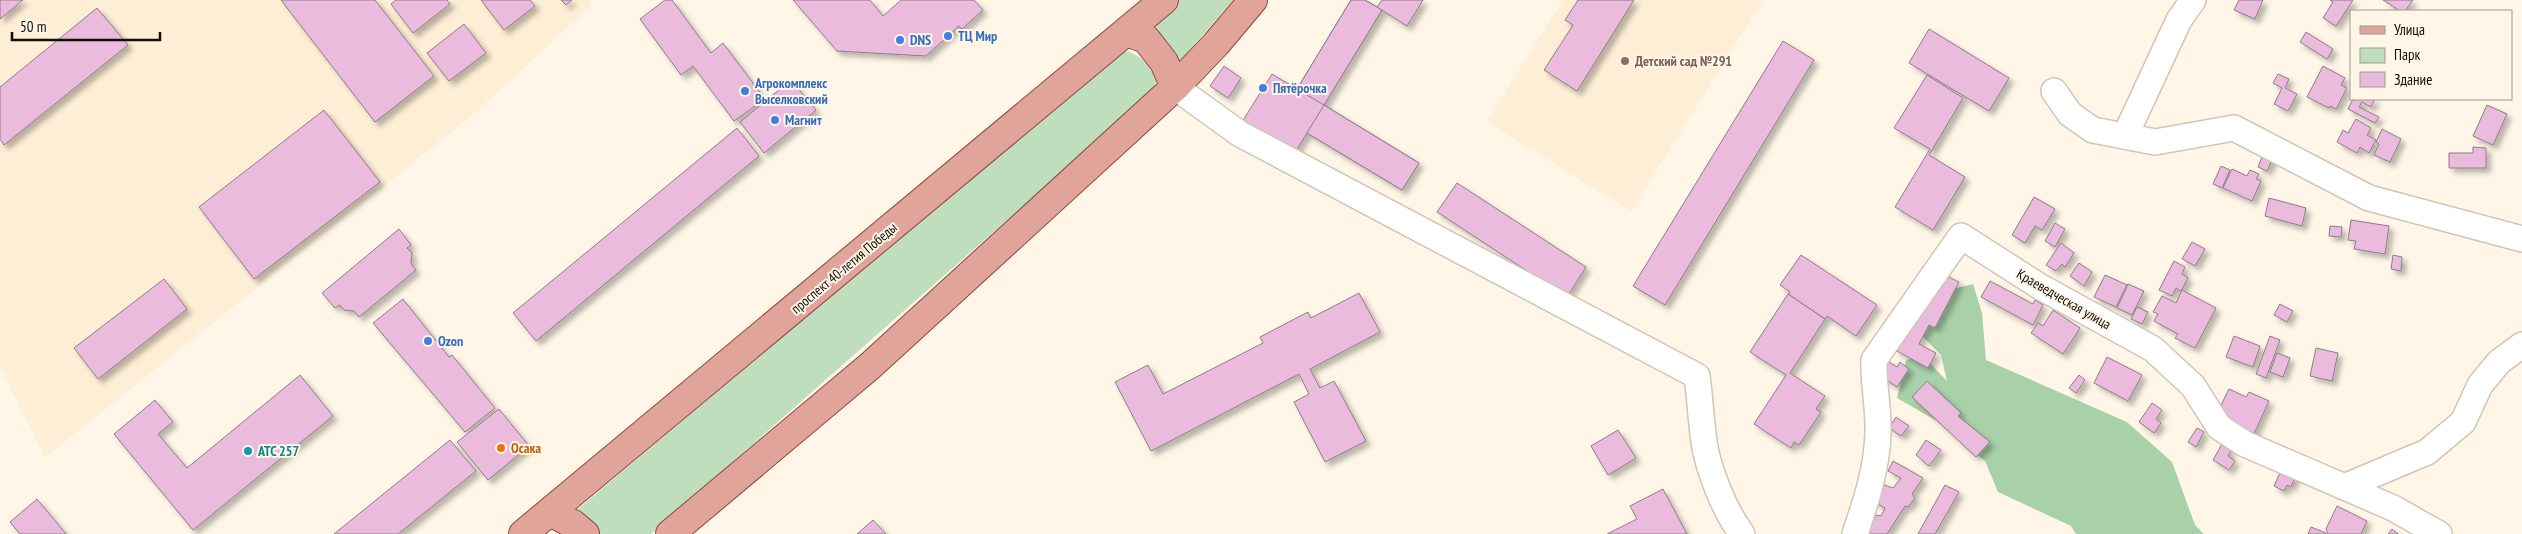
<svg xmlns="http://www.w3.org/2000/svg" width="2522" height="534" viewBox="0 0 2522 534" font-family="'PT Sans Narrow',sans-serif">
  <style>
    .built { fill: #fdeed5 }
    .green { fill: #bedebe }
    .forest { fill: #a8d1a9 }
    .building { fill: #eabbdc; stroke: #8d7c88; filter: url(#shadow) }
    .lines { fill: none; stroke-linecap: round; stroke-linejoin: round }
    .minor-casing { stroke: #d1c6b5; stroke-width: 28 }
    .major-casing { stroke: #8b483b; stroke-width: 30 }
    .minor { stroke: #fff; stroke-width: 25 }
    .major { stroke: #e0a49a; stroke-width: 28 }
    .shop-dot { fill: #3f7fe0; stroke: #fff6e7; stroke-width: 2 }
    .education-dot { fill: #8d6e63; stroke: #fff6e7; stroke-width: 2 }
    .food-dot { fill: #e8710a; stroke: #fff6e7; stroke-width: 2 }
    .culture-dot { fill: #0f9aa8; stroke: #fff6e7; stroke-width: 2 }
    .labels { text-anchor: middle; dominant-baseline: central; stroke-width: 4; stroke-linejoin: round; paint-order: stroke }
    .shop-label { font-size: 14px; font-weight: bold; fill: #366cbe; stroke: #fff6e7; text-anchor: start }
    .education-label { font-size: 14px; font-weight: bold; fill: #785e54; stroke: #fff6e7; text-anchor: start }
    .street-label { font-size: 14px; fill: #110d07; stroke: #fff6e7 }
    .food-label { font-size: 14px; font-weight: bold; fill: #c56008; stroke: #fff6e7; text-anchor: start }
    .culture-label { font-size: 14px; font-weight: bold; fill: #0d838f; stroke: #fff6e7; text-anchor: start }
  </style>
  <defs>
    <filter id="shadow"><feDropShadow dx="4.5" dy="4.5" stdDeviation="2.5" flood-color="#0004"/></filter>
  </defs>
  <rect width="100%" height="100%" fill="#fff6e7"/>
  <g class="built">
    <path d="M0 0H588L592 5 471 116 45 457 0 366Z"/>
    <path d="M1563 0H1763L1631 211 1487 122Z"/>
  </g>
  <g class="green">
    <path d="M1178 0H1233L1175 67 1145 29Z"/>
    <path d="M1128 51C1143 58 1149 65 1157 79L1152 92 651 534H601L578 509 1117 55Z"/>
  </g>
  <path class="forest" d="M1973 284 1982 313 1986 360 2127 422 2172 462 2195 525 2204 534H2076L2071 526 1998 492 1985 461 1937 421 1897 398 1906 360 1922 355 1947 381 1941 355 1923 337 1929 317 1949 290Z"/>
  <g class="building">
    <path d="M0 0H23L0 19Z"/>
    <path d="M281 0H375L434 76 375 122Z"/>
    <path d="M396 0H447L450 4 413 33 391 4Z"/>
    <path d="M481 0H530L535 6 504 30Z"/>
    <path d="M561 0H572L566 5Z"/>
    <path d="M665 0H672L711 53 723 43 765 99 734 121 693 66 681 75 640 19Z"/>
    <path d="M793 0H870L883 16 901 0H974L983 10 962 29 959 26 926 56 837 51Z"/>
    <path d="M1351 0H1365L1382 10 1324 105 1419 163 1402 190 1307 133 1294 154 1242 122 1272 74 1297 89Z"/>
    <path d="M1351 0H1365L1382 10 1324 105 1297 89Z"/>
    <path d="M1382 0H1423L1407 26 1377 7Z"/>
    <path d="M1578 0H1634L1577 91 1544 70 1573 25 1565 20Z"/>
    <path d="M2239 0H2263L2255 19 2234 10Z"/>
    <path d="M2330 0H2353L2336 26 2323 18 2333 2Z"/>
    <path d="M2383 0H2413L2405 11H2400Z"/>
    <path d="M97 8 128 45 4 145 0 139V87Z"/>
    <path d="M464 24 486 53 449 81 427 53Z"/>
    <path d="M1929 29 2009 78 1989 111 1909 63Z"/>
    <path d="M2306 32 2333 49 2327 59 2300 42Z"/>
    <path d="M1783 41 1814 60 1665 305 1633 286Z"/>
    <path d="M1224 66 1241 78 1228 98 1210 86Z"/>
    <path d="M2323 66 2345 78 2341 85 2347 88 2336 109 2330 106 2329 108 2307 97Z"/>
    <path d="M2278 74 2289 79 2285 88 2297 94 2288 111 2274 104 2282 88 2273 83Z"/>
    <path d="M1927 75 1963 98 1929 155 1965 177 1933 230 1895 207 1930 149 1894 128Z"/>
    <path d="M791 80 816 110 764 153 740 122Z"/>
    <path d="M2353 99H2375L2371 107 2362 102 2359 107 2379 117 2375 123 2348 109Z"/>
    <path d="M1324 105 1419 163 1402 190 1307 133Z"/>
    <path d="M2487 105 2507 114 2493 145 2473 136Z"/>
    <path d="M324 110 380 182 254 279 199 207Z"/>
    <path d="M2356 119 2371 128 2367 135 2376 140 2369 153 2360 147 2357 153 2337 142 2343 130 2348 133Z"/>
    <path d="M737 128 759 156 536 341 513 313Z"/>
    <path d="M2382 129 2401 139 2390 162 2374 155 2379 144 2376 142Z"/>
    <path d="M2473 147 2486 148V168H2449V153H2473Z"/>
    <path d="M2264 152 2274 156 2267 171 2258 167Z"/>
    <path d="M2221 166 2230 170 2222 188 2213 184Z"/>
    <path d="M2232 169 2247 176 2250 170 2259 174 2256 179 2261 181 2252 201 2223 188Z"/>
    <path d="M1457 183 1586 267 1567 297 1437 212Z"/>
    <path d="M2034 197 2055 209 2042 230 2035 226 2025 243 2012 235Z"/>
    <path d="M2269 198 2306 208 2302 226 2265 216Z"/>
    <path d="M2351 220 2389 226 2385 254 2354 249 2356 241 2348 240Z"/>
    <path d="M2055 223 2065 229 2055 247 2045 241Z"/>
    <path d="M2330 226 2342 227 2341 237 2329 236Z"/>
    <path d="M399 229 411 245 407 248 412 253 411 264 416 270 359 317 354 311 344 310 340 305 335 308 322 293Z"/>
    <path d="M2192 242 2205 249 2195 266 2182 259Z"/>
    <path d="M2061 243 2074 253 2065 267 2062 264 2056 271 2046 265Z"/>
    <path d="M1801 255 1877 305 1856 336 1827 316 1825 319 1788 294 1790 292 1780 285Z"/>
    <path d="M2393 255 2402 257 2401 271 2391 269Z"/>
    <path d="M2174 261 2185 267 2182 274 2188 278 2181 291 2176 288 2172 296 2159 290Z"/>
    <path d="M2079 263 2092 272 2084 286 2070 276Z"/>
    <path d="M1937 271 1959 282 1935 328 1929 325 1919 344 1936 353 1928 368 1895 350Z"/>
    <path d="M2105 275 2127 285 2116 307 2094 297Z"/>
    <path d="M164 279 187 309 98 379 74 348Z"/>
    <path d="M1990 281 2033 304 2035 300 2043 305 2033 325 1981 297Z"/>
    <path d="M2128 284 2144 291 2132 315 2117 308Z"/>
    <path d="M2182 290 2216 308 2195 348 2175 338 2178 334 2154 321 2158 314 2153 312 2162 296 2176 303Z"/>
    <path d="M1359 293 1380 332 1310 369 1320 388 1334 381 1366 441 1325 462 1294 402 1309 394 1299 374 1151 451 1115 382 1148 365 1163 394 1263 343 1260 337 1308 312 1311 318Z"/>
    <path d="M1788 294 1825 319 1790 373 1825 396 1816 409 1821 412 1799 445 1794 442 1791 448 1754 424 1786 375 1750 352Z"/>
    <path d="M403 299 449 357 452 355 495 408 465 432 373 323Z"/>
    <path d="M2280 304 2293 311 2287 322 2274 315Z"/>
    <path d="M2137 307 2148 312 2142 324 2131 319Z"/>
    <path d="M2053 310 2080 328 2063 354 2031 333 2038 323 2043 326Z"/>
    <path d="M2234 336 2260 346 2253 367 2226 357Z"/>
    <path d="M2270 336 2280 340 2266 378 2256 374Z"/>
    <path d="M2316 348 2338 353 2332 381 2310 376Z"/>
    <path d="M2277 353 2290 358 2283 377 2270 372Z"/>
    <path d="M2107 357 2142 375 2128 401 2094 383Z"/>
    <path d="M1888 361 1897 367 1900 362 1909 369 1897 387 1879 375Z"/>
    <path d="M300 375 333 416 193 530 114 434 155 400 173 422 158 434 187 468Z"/>
    <path d="M2079 375 2085 380 2076 393 2069 388Z"/>
    <path d="M1927 381 1961 413 1958 416 1990 442 1976 457 1912 397Z"/>
    <path d="M2229 389 2246 397 2249 392 2269 401 2253 436 2215 417Z"/>
    <path d="M2152 403 2162 410 2156 419 2161 423 2154 433 2139 422Z"/>
    <path d="M499 409 529 446 488 480 457 442Z"/>
    <path d="M1896 417 1909 426 1901 436 1889 428Z"/>
    <path d="M2197 428 2204 432 2196 447 2188 442Z"/>
    <path d="M1618 430 1636 458 1608 475 1591 446Z"/>
    <path d="M450 440 476 471 398 534H334Z"/>
    <path d="M1926 440 1941 450 1929 466 1916 455Z"/>
    <path d="M2222 444 2231 450 2228 456 2235 461 2229 470 2213 460Z"/>
    <path d="M1893 461 1923 478 1912 494 1915 498 1908 507 1905 506 1887 534H1867L1876 515 1881 516 1885 508 1871 500 1879 483 1893 488 1901 478 1888 471Z"/>
    <path d="M2282 468 2296 475 2291 487 2287 485 2284 491 2274 486Z"/>
    <path d="M1945 485 1959 492 1935 534H1918Z"/>
    <path d="M1663 489 1687 534H1607L1637 519 1630 506Z"/>
    <path d="M37 499 66 534H20L10 522Z"/>
    <path d="M2337 506 2367 521 2361 534H2328L2326 529Z"/>
    <path d="M873 520 886 534H857Z"/>
    <path d="M2311 527 2326 533V534H2308Z"/>
    <path d="M2392 529 2398 534H2388Z"/>
  </g>
  <g class="lines">
    <defs>
      <g id="minor">
        <path d="M1175 87 1240 134 1697 376C1700 398 1701 420 1704 442 1708 469 1725 512 1742 534"/>
        <path d="M2054 91 2070 114 2093 130 2155 142 2234 128 2369 198 2522 239"/>
        <path d="M2125 136 2179 20 2193 0"/>
        <path d="M2344 487 2427 452 2463 422 2480 385 2499 362 2522 345"/>
        <path d="M1855 534C1866 501 1877 469 1878 433 1879 408 1873 384 1874 360L1961 236 2039 286 2153 349 2193 386 2219 427 2245 444 2393 508 2439 534"/>
      </g>
      <g id="major">
        <path d="M1127 32 1146 39 1164 62 1175 87"/>
        <path d="M550 512 573 524 585 534"/>
        <path d="M523 534 1164 0"/>
        <path d="M670 534 870 366 1175 87 1216 44 1253 0"/>
      </g>
    </defs>
    <use href="#minor" class="minor-casing"/>
    <use href="#major" class="major-casing"/>
    <use href="#minor" class="minor"/>
    <use href="#major" class="major"/>
  </g>
  <g class="shop-dot">
    <circle cx="948" cy="36" r="5"/>
    <circle cx="900" cy="40" r="5"/>
    <circle cx="1263" cy="88" r="5"/>
    <circle cx="745" cy="91" r="5"/>
    <circle cx="775" cy="120" r="5"/>
    <circle cx="428" cy="341" r="5"/>
  </g>
  <circle class="education-dot" cx="1625" cy="61" r="5"/>
  <circle class="food-dot" cx="501" cy="448" r="5"/>
  <circle class="culture-dot" cx="248" cy="451" r="5"/>
  <g class="labels">
    <g class="shop-label">
      <text x="958" y="36">ТЦ Мир</text>
      <text x="910" y="40">DNS</text>
      <text x="755" y="83">Агрокомплекс<tspan x="755" dy="16">Выселковский</tspan></text>
      <text x="1273" y="88">Пятёрочка</text>
      <text x="785" y="120">Магнит</text>
      <text x="438" y="341">Ozon</text>
    </g>
    <g class="education-label">
      <text x="1635" y="61">Детский сад №291</text>
    </g>
    <g class="street-label">
      <text transform="translate(844 268) rotate(-40)">проспект 40-летия Победы</text>
      <text transform="translate(2064 299) rotate(30)">Краеведческая улица</text>
    </g>
    <g class="food-label">
      <text x="511" y="448">Осака</text>
    </g>
    <g class="culture-label">
      <text x="258" y="451">АТС 257</text>
    </g>
  </g>
  <rect x="2350" y="10" width="162" height="90" fill="#fff6e7" stroke="#a0998d"/>
  <rect x="2360" y="26" width="25" height="8" fill="#e0a49a" stroke="#a0998d"/>
  <text x="2394" y="35" font-size="15" fill="#110d07">Улица</text>
  <rect x="2360" y="48" width="25" height="15" fill="#bedebe" stroke="#a0998d"/>
  <text x="2394" y="60" font-size="15" fill="#110d07">Парк</text>
  <rect x="2360" y="72" width="25" height="15" fill="#eabbdc" stroke="#a0998d"/>
  <text x="2394" y="85" font-size="15" fill="#110d07">Здание</text>
  <path d="M12 32v8h148v-8" fill="none" stroke="#110d07" stroke-width="2.5"/>
  <text x="20" y="32" font-size="15" fill="#110d07" stroke="#fff6e7" stroke-width="4" paint-order="stroke">50 m</text>
</svg>
